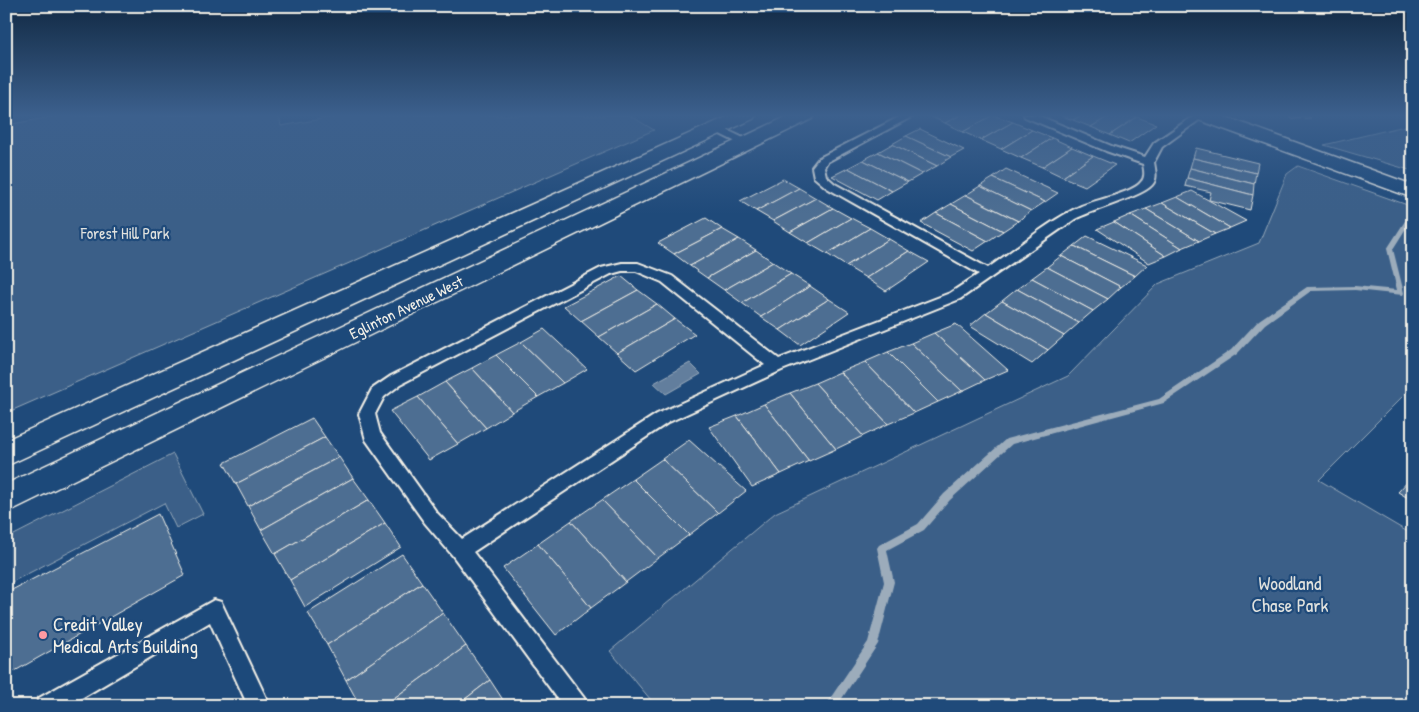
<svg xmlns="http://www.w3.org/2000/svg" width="1419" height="712" viewBox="0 0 1419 712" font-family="'Patrick Hand',sans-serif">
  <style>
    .green { fill: #3a5f88; stroke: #97a8b8 }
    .water { fill: #627e9d; stroke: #9cacbb }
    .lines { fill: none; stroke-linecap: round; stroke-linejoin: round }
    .stream { fill: #9cacbb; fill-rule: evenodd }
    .building { fill: #4d6e92; stroke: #f4f1e8 }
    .lane-casing { stroke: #f4f1e8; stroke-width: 4 }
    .secondary-casing { stroke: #f4f1e8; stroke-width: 3 }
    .primary-casing { stroke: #f4f1e8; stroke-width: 3 }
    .lane { fill: #1f4a7a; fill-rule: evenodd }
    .secondary { fill: #1f4a7a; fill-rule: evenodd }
    .primary { fill: #1f4a7a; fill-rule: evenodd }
    .poi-dot { fill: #ff9aa2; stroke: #1f4a7a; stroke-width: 2 }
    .labels { text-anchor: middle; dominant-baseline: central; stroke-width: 4.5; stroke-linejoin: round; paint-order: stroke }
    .park-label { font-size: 16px; fill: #e1e2de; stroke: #1f4a7a }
    .street-label { font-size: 16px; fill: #f4f1e8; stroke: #1f4a7a }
    .near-park-label { font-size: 19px; fill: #e1e2de; stroke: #1f4a7a }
    .near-poi-label { font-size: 19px; fill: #f4f1e8; stroke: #1f4a7a; text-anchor: start }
  </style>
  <rect width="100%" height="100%" fill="#1f4a7a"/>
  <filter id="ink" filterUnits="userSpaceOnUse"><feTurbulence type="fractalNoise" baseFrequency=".02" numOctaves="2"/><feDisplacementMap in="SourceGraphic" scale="10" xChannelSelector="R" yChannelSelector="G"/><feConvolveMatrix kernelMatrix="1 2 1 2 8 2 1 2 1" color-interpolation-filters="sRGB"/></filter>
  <g filter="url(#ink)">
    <g class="green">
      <path d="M63 115H279L281 126 344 115H629L654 130 6 413V125Z"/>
      <path d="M1413 124V171L1324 145Z"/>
      <path d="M1298 166 1413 207V386L1319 480 1413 535V706H656L610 651 775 513 1068 376 1158 284 1259 243 1287 174Z"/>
      <path d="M173 454 203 514 176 528 164 503 6 585V539Z"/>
    </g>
    <path class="water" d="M690 363 701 374 666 394 654 383Z"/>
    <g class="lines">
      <path class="stream" d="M1407 220 1410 222 1393 249 1404 293 1403 295 1355 290 1311 291 1265 324 1237 354 1164 403 1012 444 950 500 924 530 887 550 894 582 878 644 837 706H825L868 642 884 582 877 548 879 545 918 524 944 494 1006 439 1159 399 1231 350 1259 320 1307 287 1355 286 1397 290 1387 249 1405 221Z"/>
    </g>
    <g class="building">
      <path d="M927 115H961L945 123Z"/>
      <path d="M961 115H993L963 132 945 123Z"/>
      <path d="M993 115 1013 122 981 140 963 132Z"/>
      <path d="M1060 115H1082L1073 120Z"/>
      <path d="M1082 115H1111L1091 127 1073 120Z"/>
      <path d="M1111 115H1131L1137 117 1110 135 1091 127Z"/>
      <path d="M1287 115H1307L1311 118 1293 119Z"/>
      <path d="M1137 117 1156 124 1129 143 1110 135Z"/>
      <path d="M1013 122 1032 130 1001 149 981 140Z"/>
      <path d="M920 129 964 150 951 157 906 136Z"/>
      <path d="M1032 130 1052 138 1021 158 1001 149Z"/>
      <path d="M906 136 951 157 937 166 892 144Z"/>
      <path d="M1052 138 1072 147 1042 167 1021 158Z"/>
      <path d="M892 144 937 166 922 174 878 152Z"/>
      <path d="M1072 147 1093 156 1063 177 1042 167Z"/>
      <path d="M1196 148 1258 163 1256 173 1193 158Z"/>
      <path d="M878 152 922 174 908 182 863 160Z"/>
      <path d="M1093 156 1115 165 1085 186 1063 177Z"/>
      <path d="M1193 158 1256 173 1254 184 1190 168Z"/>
      <path d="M863 160 908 182 892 191 848 168Z"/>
      <path d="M848 168 892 191 877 200 832 176Z"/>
      <path d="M1190 168 1254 184 1253 195 1187 178Z"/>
      <path d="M1006 169 1058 193 1045 202 993 178Z"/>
      <path d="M993 178 1045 202 1031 211 980 186Z"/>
      <path d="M1187 178 1253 195 1250 210 1209 200 1211 192 1185 186Z"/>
      <path d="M783 179 799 188 756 211 740 201Z"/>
      <path d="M980 186 1031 211 1018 221 966 195Z"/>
      <path d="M799 188 816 198 773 221 756 211Z"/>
      <path d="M1192 191 1246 221 1230 228 1177 197Z"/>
      <path d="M966 195 1018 221 1003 231 951 204Z"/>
      <path d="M1177 197 1230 228 1215 234 1162 203Z"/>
      <path d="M816 198 833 208 790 232 773 221Z"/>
      <path d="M1162 203 1215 234 1199 241 1146 209Z"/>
      <path d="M951 204 1003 231 988 241 936 213Z"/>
      <path d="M833 208 851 218 808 243 790 232Z"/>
      <path d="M1146 209 1199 241 1182 248 1130 215Z"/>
      <path d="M936 213 988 241 973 251 921 223Z"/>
      <path d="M1130 215 1182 248 1166 256 1114 222Z"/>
      <path d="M706 218 722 229 674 254 658 243Z"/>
      <path d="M851 218 870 228 827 254 808 243Z"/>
      <path d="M1114 222 1166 256 1149 263 1097 229Z"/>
      <path d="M870 228 889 239 846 266 827 254Z"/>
      <path d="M722 229 739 239 690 266 674 254Z"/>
      <path d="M1087 236 1147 265 1135 276 1074 246Z"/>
      <path d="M739 239 756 250 707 278 690 266Z"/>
      <path d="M889 239 909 251 866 278 846 266Z"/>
      <path d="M1074 246 1135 276 1121 287 1061 256Z"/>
      <path d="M756 250 773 262 724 290 707 278Z"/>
      <path d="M909 251 929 262 886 291 866 278Z"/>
      <path d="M1061 256 1121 287 1108 299 1047 267Z"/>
      <path d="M773 262 791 274 742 303 724 290Z"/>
      <path d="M1047 267 1108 299 1093 311 1032 278Z"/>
      <path d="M791 274 810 286 761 317 742 303Z"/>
      <path d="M621 276 638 290 581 321 564 306Z"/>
      <path d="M1032 278 1093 311 1079 323 1017 289Z"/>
      <path d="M810 286 829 299 780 330 761 317Z"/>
      <path d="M1017 289 1079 323 1064 336 1002 301Z"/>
      <path d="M638 290 657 304 599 337 581 321Z"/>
      <path d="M829 299 849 312 800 345 780 330Z"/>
      <path d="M1002 301 1064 336 1048 350 986 313Z"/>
      <path d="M657 304 675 319 617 353 599 337Z"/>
      <path d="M986 313 1048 350 1032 364 970 326Z"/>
      <path d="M675 319 695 334 636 370 617 353Z"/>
      <path d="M956 324 1008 370 985 380 934 333Z"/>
      <path d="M544 329 587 369 563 383 521 342Z"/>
      <path d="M934 333 985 380 962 391 911 343Z"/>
      <path d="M521 342 563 383 538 397 496 355Z"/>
      <path d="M911 343 962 391 938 402 888 352Z"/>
      <path d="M888 352 938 402 914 413 865 362Z"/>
      <path d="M496 355 538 397 512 412 472 368Z"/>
      <path d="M865 362 914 413 888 424 840 372Z"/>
      <path d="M472 368 512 412 486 428 445 382Z"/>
      <path d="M840 372 888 424 863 436 815 383Z"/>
      <path d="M445 382 486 428 458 444 418 397Z"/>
      <path d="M815 383 863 436 836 449 790 393Z"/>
      <path d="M790 393 836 449 809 461 764 404Z"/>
      <path d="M418 397 458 444 429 460 390 411Z"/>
      <path d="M764 404 809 461 781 474 737 416Z"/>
      <path d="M737 416 781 474 752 487 709 427Z"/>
      <path d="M312 418 325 437 236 484 224 463Z"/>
      <path d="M325 437 339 457 248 506 236 484Z"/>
      <path d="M689 440 746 491 718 513 662 459Z"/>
      <path d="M339 457 353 478 261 530 248 506Z"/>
      <path d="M662 459 718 513 689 535 633 479Z"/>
      <path d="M1413 476V501L1398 492Z"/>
      <path d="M353 478 369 500 275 554 261 530Z"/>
      <path d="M633 479 689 535 658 558 602 500Z"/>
      <path d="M369 500 385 523 290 580 275 554Z"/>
      <path d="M602 500 658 558 626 582 571 521Z"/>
      <path d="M158 514 185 575 6 676V593Z"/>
      <path d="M571 521 626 582 591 608 538 544Z"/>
      <path d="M385 523 401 547 305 607 290 580Z"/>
      <path d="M538 544 591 608 556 635 503 568Z"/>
      <path d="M402 554 422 583 327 645 308 613Z"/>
      <path d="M422 583 443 613 346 680 327 645Z"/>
      <path d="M443 613 466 646 383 706H360L346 680Z"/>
      <path d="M466 646 490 680 456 706H383Z"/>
      <path d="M490 680 507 706H456Z"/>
    </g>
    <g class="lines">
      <defs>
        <g id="lane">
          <path d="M903 115H915L827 162 824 167 826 176 835 184 988 268C1017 248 1050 220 1081 206 1095 200 1133 193 1141 182 1146 177 1144 170 1143 164L1106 151 1025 117 1024 115H1037L1114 147 1145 157 1154 143 1195 115H1206L1162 147 1154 162C1155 169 1158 179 1152 185 1143 196 1092 210 1075 219L960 299 782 370 669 422 473 552 584 698 587 706H563L453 556 425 523 366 440 359 414 372 389 391 376 601 268 622 263H638L672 276 779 359 950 293 979 274 827 188 814 177 812 167 819 158ZM622 271H636L662 282 765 365 657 414 462 539 437 513 380 433 375 414 384 397 401 384 611 274Z"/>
          <path d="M716 125 750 141 751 143 746 146 742 145 712 130 711 128 712 126Z"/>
          <path d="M214 600 221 602 270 706H248L210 622 68 706H36L39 698Z"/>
        </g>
        <path id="secondary" d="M1193 115H1220L1413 185V198L1196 119Z"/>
        <g id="primary">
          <path d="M731 115H756L753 119 6 466V440Z"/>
          <path d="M790 115H815L812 119 6 513V484Z"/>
        </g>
      </defs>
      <use href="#lane" class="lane-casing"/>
      <use href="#secondary" class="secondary-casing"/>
      <use href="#primary" class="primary-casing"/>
      <use href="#lane" class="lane"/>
      <use href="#secondary" class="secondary"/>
      <use href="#primary" class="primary"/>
    </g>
  </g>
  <linearGradient id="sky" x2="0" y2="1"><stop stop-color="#112943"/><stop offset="0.54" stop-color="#3c608d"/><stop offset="1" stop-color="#3c608d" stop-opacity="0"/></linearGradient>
  <rect width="1419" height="214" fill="url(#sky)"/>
  <circle class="poi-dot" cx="43" cy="635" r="5"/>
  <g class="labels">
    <g class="park-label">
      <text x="125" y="233">Forest Hill Park</text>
    </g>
    <g class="street-label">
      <text transform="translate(406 307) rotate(-26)">Eglinton Avenue West</text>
    </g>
    <g class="near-park-label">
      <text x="1290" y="583">Woodland<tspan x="1290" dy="22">Chase Park</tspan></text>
    </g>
    <g class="near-poi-label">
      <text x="53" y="624">Credit Valley<tspan x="53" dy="22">Medical Arts Building</tspan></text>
    </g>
  </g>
  <rect width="1419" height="712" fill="none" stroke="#1f4a7a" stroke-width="25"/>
  <rect x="12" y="12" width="1394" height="687" fill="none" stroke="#f4f1e8" stroke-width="2" filter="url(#ink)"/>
</svg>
